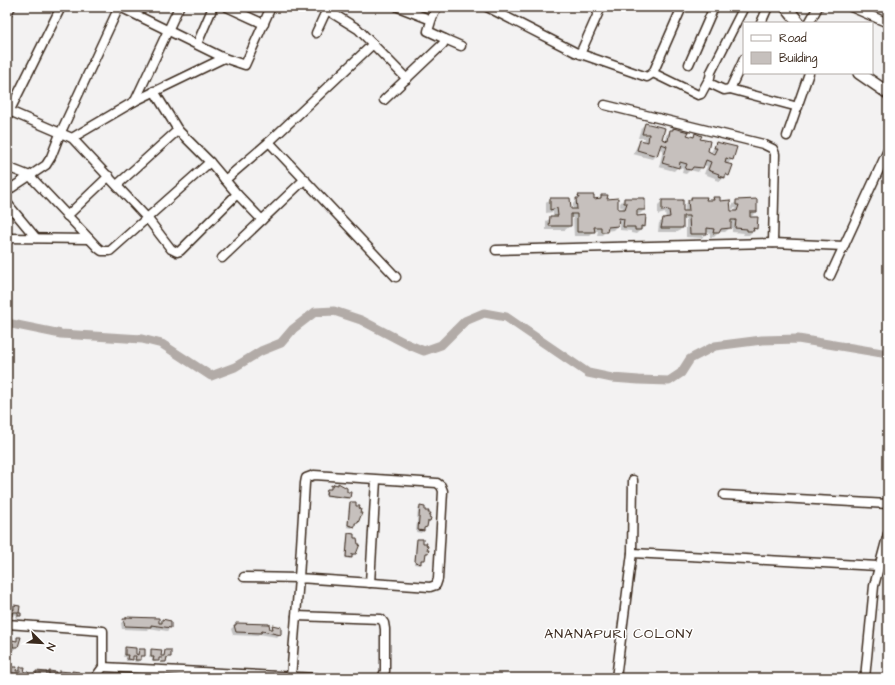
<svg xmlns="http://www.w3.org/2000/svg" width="895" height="685" viewBox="0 0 895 685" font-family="'Architects Daughter',sans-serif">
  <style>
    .shadow { fill: #0003 }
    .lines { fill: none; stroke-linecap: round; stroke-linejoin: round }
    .canal { stroke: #b2aba7; stroke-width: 9 }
    .building { fill: #c6c0bd; stroke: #3b2a1e }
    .street-casing { stroke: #3b2a1e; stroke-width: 11 }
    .secondary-casing { stroke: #3b2a1e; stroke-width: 14 }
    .street { stroke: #fff; stroke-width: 8 }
    .secondary { stroke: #fff; stroke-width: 11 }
    .labels { text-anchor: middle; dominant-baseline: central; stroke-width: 3; stroke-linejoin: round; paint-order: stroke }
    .quarter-label { font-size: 14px; letter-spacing: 1px; fill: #3b2a1e; stroke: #fff }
  </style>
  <rect width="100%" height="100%" fill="#f3f2f2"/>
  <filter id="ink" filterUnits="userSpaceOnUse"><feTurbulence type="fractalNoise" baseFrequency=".025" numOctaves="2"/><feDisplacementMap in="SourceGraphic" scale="8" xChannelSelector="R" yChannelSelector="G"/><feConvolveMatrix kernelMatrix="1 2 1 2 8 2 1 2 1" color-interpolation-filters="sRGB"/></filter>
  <g filter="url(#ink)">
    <g class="shadow">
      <path d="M645 124 661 139 665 141 666 135 673 129 686 136 692 137 695 135 707 152 713 154 714 152H711L716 144 732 159 727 165H731L728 175 720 181 715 180V178L704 174 707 166 703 165 698 172 690 170 686 174 682 173 683 169 678 167 674 171 659 167 663 150 658 148 656 155 652 159 633 154 637 146 641 141 644 142 645 138H638L641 128Z"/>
      <path d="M579 196 593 200H598L601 196 617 210H622L623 207H620V203L624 199 644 210 640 214H636L644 227 636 234 631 233V231L620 230V222H617V226L613 230 606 231 602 235H597L598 231H594L589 236H574L573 218H570V226L565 230H546V221L553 217V212L546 213V203L550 199 570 210H573V204Z"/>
      <path d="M691 198H706L705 201H710L713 198 730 211 735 212 736 208 732 209V205L737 201 756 212 752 216H749L756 228 749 235H743L744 233 732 232V224H730V228L725 232H719L714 237H710V233L706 232 702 238 686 237V220L682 219V228L678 232H658L659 223 666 219 665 213 658 215V205L662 201 682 212H685V205Z"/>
      <path d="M331 487 346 493 349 497 347 499 325 496V492L330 490Z"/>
      <path d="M351 503 357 522 352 528 347 527 349 504Z"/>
      <path d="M420 507 424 508V512L430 514 428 524 421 533 416 532 418 509Z"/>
      <path d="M348 534 358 541 355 553 350 559 345 558 347 536Z"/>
      <path d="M418 540 427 553 419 565 414 564 416 541Z"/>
      <path d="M7 605 11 610 15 606 18 612 17 613 20 614 17 619H15L17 615 11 614 7 618Z"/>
      <path d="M126 618 158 624 162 620 170 621V628L167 631 149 628 147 630 122 629 121 623Z"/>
      <path d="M236 624 269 630 273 626 280 634 277 637 259 634 257 636 233 635 231 629Z"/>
      <path d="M7 637 11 641 18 642 17 647 14 650H10L11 646 7 650Z"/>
      <path d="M126 648 134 656 130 661H126V657H123Z"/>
      <path d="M139 650 144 655 140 657 138 662H134Z"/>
      <path d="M151 650 160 657 156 662H152V658H149Z"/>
      <path d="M165 651 170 657 166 659 164 663H160Z"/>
      <path d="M12 668 15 671 19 672 20 668 27 678H7V673Z"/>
      <path d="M37 672 46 676 50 672 54 678H34Z"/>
      <path d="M59 672 69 676 72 672 77 678H57Z"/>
    </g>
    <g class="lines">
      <path class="canal" d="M7 323 61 334 142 339 162 344 211 376 235 367 261 351 281 343 293 329 315 312 334 311 361 320 407 344 424 351 441 345 465 321 484 313 506 317 588 373 612 378 639 380 669 381 681 373 690 359 715 346 762 340 798 339 888 354"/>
    </g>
    <g class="building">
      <path d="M645 123 665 128 662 139 668 141 670 130H673V128L689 132 687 135 694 137 695 133 702 136 700 139 710 141 708 151 714 154 717 148H714L716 142 737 147 733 160 726 158 725 163 733 165 729 176 725 174V178L718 176 719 174 708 170 711 162 706 160 703 168 693 167 691 170 685 169 687 164 680 162 679 168 662 163 667 146 661 144 657 156 637 150 640 140 648 142 649 134H642Z"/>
      <path d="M578 195H594V199L601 198V195H608L607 199 618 198V209H625L627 203H624V198H645V210H637V216L646 215 645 227 641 226V230H635V227H623L624 219 619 218 618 226 608 227 607 232H601V227H594L595 232H577V214H571V226H549L550 216H558L557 208 550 210V198H570L571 209H577L576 198H579Z"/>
      <path d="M691 197H707L706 200H714L713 197H720V201L730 200 731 211H737L739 205H736V200L757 199V212H750V217H758L757 229 753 228 754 231H747V229L735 228 736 220H731V228L721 229 719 233H713L714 229 707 228V234H690L689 216H683V228H661L663 218 670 217 669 210 662 211V200H683V211H689L688 200H692Z"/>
      <path d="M338 483 347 488V492H351L350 498 326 495 327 489H331V485L333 486 334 484 338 485Z"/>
      <path d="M350 502H356V506H360L359 508 361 509 360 513H362L358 523H355V527L348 525Z"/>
      <path d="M420 506 425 507V511H429L428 513H431L429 517 431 518 430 521H428L427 527 424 528V531L418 530Z"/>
      <path d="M348 533 354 534V538H357L358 544H360L356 554H352V558L346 557Z"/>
      <path d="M417 539H423V543H427L426 545 428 546 427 550H429L428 553H426L425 560H421V564L415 562Z"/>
      <path d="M7 604 12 605V610H14V605L20 606 19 613H21V616H18V612H12V616H7Z"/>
      <path d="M126 617 159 618V623H162V619L171 621V628L151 625V627L125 626 123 619H126Z"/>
      <path d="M236 623 269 624 270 629H273L272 625 281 627V635L262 631 261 633 236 632 234 625H236Z"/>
      <path d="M7 636H12V640L17 641V637H21L18 647H13V643L11 642V647H7Z"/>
      <path d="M125 647 136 648V654L138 655 139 649H145V656H141V660H135L136 656H133V660L127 659 128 655H125Z"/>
      <path d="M151 649 162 650 161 656H164L165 650H171V657H167L166 662H161L162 658H159V661H153L154 657H151Z"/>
      <path d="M11 667H17L16 671H20V667H25L24 672H28V678H21V673H19V678H8V670H11Z"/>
      <path d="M36 671 47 672V678H49V671L56 672 55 678H36Z"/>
      <path d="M59 671 70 672 69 677 72 678V671L79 672 78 678H59Z"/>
    </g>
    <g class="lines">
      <defs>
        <g id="street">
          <path d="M120 7 224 58 245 65 271 7"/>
          <path d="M227 7 264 24"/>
          <path d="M398 7 429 19 432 18 437 7"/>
          <path d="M487 7 575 52 647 77 653 73 682 7"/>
          <path d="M744 7 711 72 709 83 724 90 730 89 744 59"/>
          <path d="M851 7 888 23"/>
          <path d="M327 10 358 29 407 79"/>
          <path d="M7 13 11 7"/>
          <path d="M761 23 768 7"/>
          <path d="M809 23 818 7"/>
          <path d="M316 33 328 7"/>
          <path d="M445 39 461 46"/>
          <path d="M197 44 213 7"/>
          <path d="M580 54 601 7"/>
          <path d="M689 64 714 7"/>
          <path d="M653 73 698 95 701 94 708 81"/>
          <path d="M730 89 798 107"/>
          <path d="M384 100 443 44 445 39 428 31 432 18"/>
          <path d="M135 101 179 7"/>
          <path d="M605 105 763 144 773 149 775 154 773 243"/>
          <path d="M7 110 72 138 135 101 224 58"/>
          <path d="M9 112 61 7"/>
          <path d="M787 136 809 73"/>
          <path d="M72 138 148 219 171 249 177 252 180 251 237 194 210 162"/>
          <path d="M269 142 396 277"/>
          <path d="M7 167 30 176 98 248 102 251H110L210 162 178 130 154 91"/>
          <path d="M225 180 269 142 373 44"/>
          <path d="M117 185 178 130"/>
          <path d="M7 191 46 165 51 157 60 134 119 7"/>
          <path d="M237 194 262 220"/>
          <path d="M7 203 36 238"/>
          <path d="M67 216 109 176"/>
          <path d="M7 238 89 239"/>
          <path d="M496 250 773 243 844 246"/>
          <path d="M222 258 305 179"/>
          <path d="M830 276 888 150"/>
          <path d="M724 495 888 504"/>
          <path d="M632 553 878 566"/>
          <path d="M244 577 299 578 430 587 436 585 438 579 443 491 441 486 437 483 314 475 306 478 305 483 299 578 291 678"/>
          <path d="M370 583 376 480"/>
          <path d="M296 616 381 619 384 623 385 629V671L382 678"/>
          <path d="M7 624 103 631V667L95 678"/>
          <path d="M103 667 317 678"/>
          <path d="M616 678 632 553 633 480"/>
          <path d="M865 678 874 586 888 534"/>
        </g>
        <g id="secondary">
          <path d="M786 7 799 23"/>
          <path d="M859 73 888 93"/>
        </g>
      </defs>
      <use href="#street" class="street-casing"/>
      <use href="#secondary" class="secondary-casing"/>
      <use href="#street" class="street"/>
      <use href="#secondary" class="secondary"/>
    </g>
  </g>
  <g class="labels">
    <g class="quarter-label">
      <text x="619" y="634">ANANAPURI COLONY</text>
    </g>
  </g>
  <rect width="895" height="685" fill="none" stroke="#fff" stroke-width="24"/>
  <rect x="12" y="12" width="871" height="661" fill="none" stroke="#3b2a1e" stroke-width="1.5" filter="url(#ink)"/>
  <rect x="743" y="22" width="130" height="52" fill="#ffffff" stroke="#b1aaa5"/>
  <rect x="751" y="35" width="20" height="6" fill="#ffffff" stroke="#b1aaa5"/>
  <text x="779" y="42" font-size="12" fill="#3b2a1e">Road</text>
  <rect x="751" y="52" width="20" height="12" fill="#c6c0bd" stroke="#b1aaa5"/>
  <text x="779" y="62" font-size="12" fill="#3b2a1e">Building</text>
  <g transform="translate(42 643) rotate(114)" stroke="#ffffff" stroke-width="3" paint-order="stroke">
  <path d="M0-3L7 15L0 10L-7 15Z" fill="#3b2a1e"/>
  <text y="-6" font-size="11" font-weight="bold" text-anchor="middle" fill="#3b2a1e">N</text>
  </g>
</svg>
